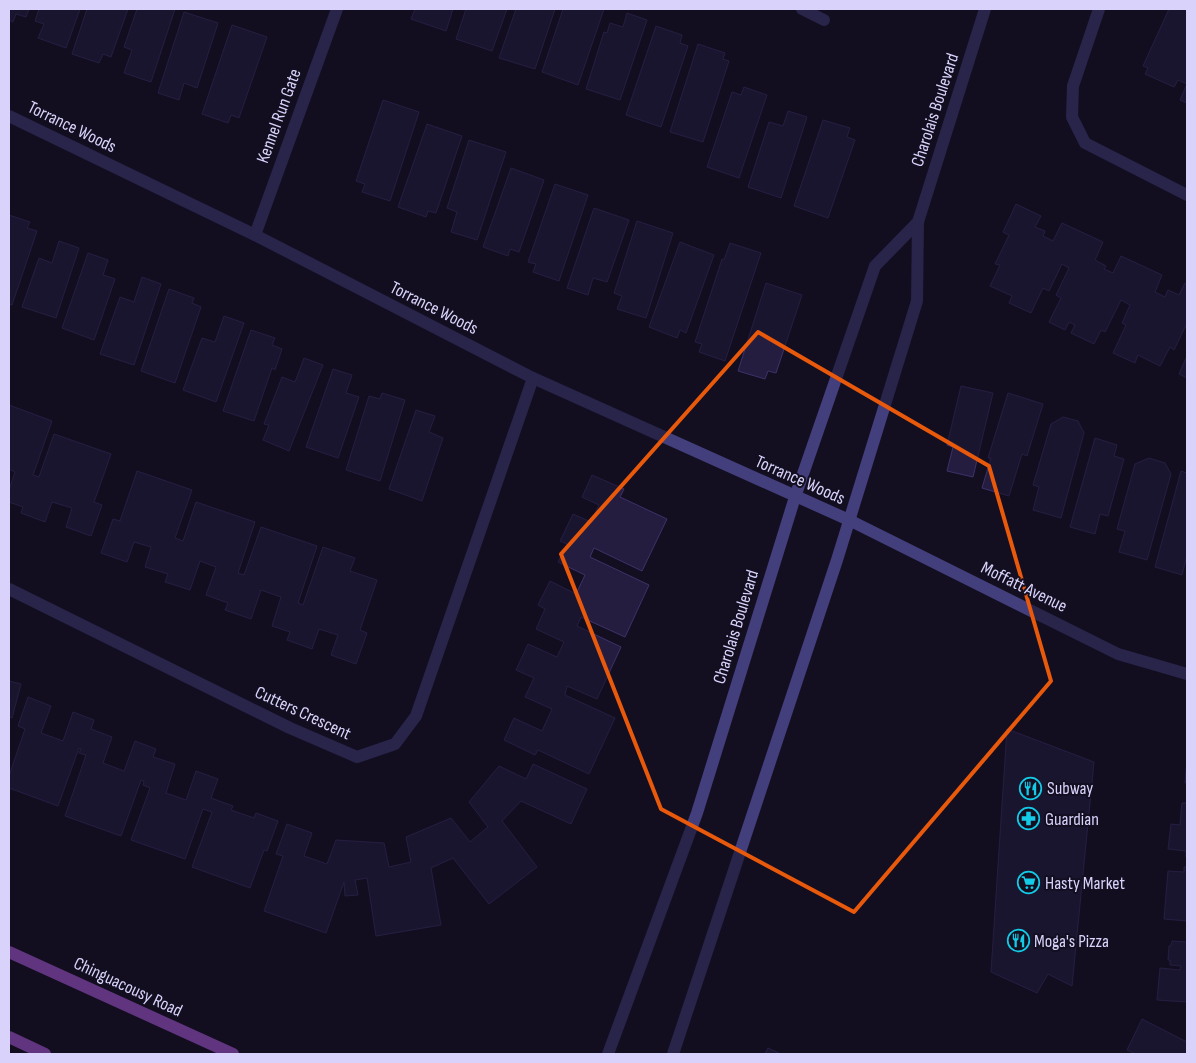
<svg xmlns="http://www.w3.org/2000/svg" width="1196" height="1063" viewBox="0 0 1196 1063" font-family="'Sofia Sans Condensed',sans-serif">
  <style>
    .building { fill: #251d40; stroke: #3e316a }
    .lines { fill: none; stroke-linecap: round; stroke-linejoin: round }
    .minor { stroke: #433e7c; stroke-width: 12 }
    .major { stroke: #c163f2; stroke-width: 12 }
    .marked { fill: none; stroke: #e8590c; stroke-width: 4; stroke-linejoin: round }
    .labels { text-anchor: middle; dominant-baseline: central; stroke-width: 4; stroke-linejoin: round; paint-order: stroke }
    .street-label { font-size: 18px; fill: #d9d3fb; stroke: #130f21 }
    .poi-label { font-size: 18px; fill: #d9d3fb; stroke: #130f21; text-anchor: start }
  </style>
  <rect width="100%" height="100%" fill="#130f21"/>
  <g class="building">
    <path d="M9 9H29L26 17 16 14 13 22 9 20Z"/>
    <path d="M39 9H80L66 48 38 38 44 24 35 21Z"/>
    <path d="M87 9H128L111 57 103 54 99 63 72 54Z"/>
    <path d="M137 9H175L151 82 124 73 132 50 124 47Z"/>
    <path d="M415 9H453L446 31 411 19Z"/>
    <path d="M466 9H507L492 51 456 39Z"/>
    <path d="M516 9H555L535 69 499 58Z"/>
    <path d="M563 9H604L578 85 542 72Z"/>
    <path d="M1169 9H1187V84L1178 80 1174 87 1145 74 1148 68 1143 66Z"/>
    <path d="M184 12 218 23 197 88 184 83 179 100 158 93Z"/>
    <path d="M627 13 647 20 620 100 586 89 604 32 607 33 610 23 623 27Z"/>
    <path d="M232 25 267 37 239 118 231 115 228 123 202 114Z"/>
    <path d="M656 26 682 35 680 43 688 46 661 127 626 115Z"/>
    <path d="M698 44 725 53 723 59 729 61 703 142 670 132Z"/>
    <path d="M1187 84V103L1180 100Z"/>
    <path d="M744 87 767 95 739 178 707 167 732 92 741 95Z"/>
    <path d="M383 100 419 112 390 201 362 192 365 184 356 181Z"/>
    <path d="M788 111 807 117 781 198 748 187 769 122 783 126Z"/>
    <path d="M823 120 850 128 847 137 855 140 828 218 794 206Z"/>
    <path d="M427 124 462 136 436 213 428 211 426 217 398 207Z"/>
    <path d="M469 140 506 152 477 240 451 232 457 212 447 208Z"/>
    <path d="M511 168 544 180 519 252 510 249 508 256 483 247Z"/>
    <path d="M555 184 588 195 559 281 533 272 536 264 528 262Z"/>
    <path d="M1016 204 1041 216 1035 227 1045 231 1043 236 1053 241 1062 223 1103 242 1095 260 1106 266 1104 269 1113 273 1121 256 1162 275 1155 292 1165 297 1168 290 1179 295 1185 283 1187 284V323L1174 350 1170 347 1160 366 1138 355 1135 363 1113 353 1126 325 1122 323 1130 305 1121 300 1105 332 1101 330 1094 344 1071 333 1075 325 1069 322 1065 330 1049 322 1061 298 1056 295 1069 268 1062 264 1049 291 1043 288 1031 313 1009 303 1012 296 990 286 1000 265 995 264 1009 235 1003 232Z"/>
    <path d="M594 208 629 220 607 282 593 278 588 295 567 288Z"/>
    <path d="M9 215 30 222 27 228 37 231 12 305 9 304Z"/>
    <path d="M637 221 673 233 646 318 617 309 622 296 614 293Z"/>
    <path d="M59 241 79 248 56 318 22 307 39 258 52 263Z"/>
    <path d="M680 242 714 255 686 333 680 330 677 338 649 327Z"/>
    <path d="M730 243 761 253 725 361 699 352 702 344 695 342 722 259 724 260Z"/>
    <path d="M88 253 108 260 103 275 115 279 94 340 62 328Z"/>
    <path d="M142 277 161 284 134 365 100 354 120 297 134 302Z"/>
    <path d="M766 283 802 295 776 373 768 371 765 379 738 371Z"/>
    <path d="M169 289 194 298 192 303 201 307 175 383 141 371Z"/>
    <path d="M224 316 244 323 216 402 183 390 202 338 215 342Z"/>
    <path d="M251 330 275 338 272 345 282 349 275 370 272 368 254 421 223 411Z"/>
    <path d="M1187 356V378L1179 374Z"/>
    <path d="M304 358 323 365 289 451 263 440 269 425 264 424 282 377 295 382Z"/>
    <path d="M333 369 352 375 346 393 359 397 338 458 306 447Z"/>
    <path d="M961 386 993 393 973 477 947 471 953 447 947 445Z"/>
    <path d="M382 393 405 400 380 481 346 470 369 396 380 399Z"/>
    <path d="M1008 393 1043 404 1027 456 1022 454 1009 496 982 488 991 458H988Z"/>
    <path d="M9 405 52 421 33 475 39 477 54 434 111 454 94 502 102 505 91 536 66 527 72 508 52 502 45 522 21 513 23 507 9 502V490L15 472 9 469Z"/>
    <path d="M416 410 435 416 429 432 443 438 422 501 389 489Z"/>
    <path d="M1063 417 1078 421 1084 433 1061 518 1033 510 1039 487 1033 485 1051 424Z"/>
    <path d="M1095 438 1117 445 1114 456 1124 459 1108 516 1100 514 1095 534 1070 527Z"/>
    <path d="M1149 458 1165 463 1171 474 1147 560 1119 552 1125 531 1117 529 1135 464Z"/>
    <path d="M137 471 192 490 175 538 183 541 196 502 255 522 238 573 244 575 261 527 317 546 298 603 303 605 323 547 355 558 350 571 377 580 360 630 367 633 356 664 331 655 338 635 319 629 312 649 287 640 290 632 272 626 281 597 261 590 251 619 225 610 228 603 206 595 216 567 200 561 190 590 165 582 168 574 145 567 151 547 134 542 127 562 101 553 113 519 120 521Z"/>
    <path d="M1181 471 1187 473V555L1182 575 1155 567Z"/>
    <path d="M592 475 624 489 620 497 667 519 642 571 594 548 590 557 649 585 625 637 581 617 577 626 621 647 597 699 567 686 565 695 615 718 589 774 538 750 535 755 504 740 514 718 542 731 552 709 525 697 534 678 516 670 528 644 557 657 564 642 536 629 545 609 538 605 550 581 576 594 585 575 558 562 567 544 560 541 573 514 591 522 599 505 582 497Z"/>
    <path d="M9 681 21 684 12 718 9 717Z"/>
    <path d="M28 697 51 706 41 733 63 741 73 712 94 720 91 729 112 737 103 763 124 771 135 741 156 749 153 757 175 764 166 793 186 800 196 771 218 779 211 798 233 806 231 810 254 818 256 813 278 821 267 851 264 850 250 888 192 867 212 812 203 809 185 859 131 840 150 788 143 785 144 781 141 780 121 836 65 816 86 755 79 753 81 749 79 748 58 806 9 788V776L25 729 18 726Z"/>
    <path d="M1007 729 1094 762 1072 986 1048 974 1037 993 991 972Z"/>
    <path d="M1187 760V789V783H1185Z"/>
    <path d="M533 764 587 789 571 824 521 801 502 821 537 867 489 904 453 858 431 868 441 925 376 936 367 878 355 880 358 895 345 896 344 882 326 933 264 911 283 856 276 854 287 824 312 833 304 856 327 864 336 840 384 843 389 867 411 862 406 837 451 818 470 842 488 827 469 802 499 766 526 779Z"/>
    <path d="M1182 803H1187V857H1186V851L1168 849 1171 824 1180 825Z"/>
    <path d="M1184 867H1187V921L1164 919 1168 871 1184 872Z"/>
    <path d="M1172 941 1187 942V1002L1157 1000 1160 968 1180 970 1181 966 1170 965V960H1168L1169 946H1171Z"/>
    <path d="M1142 1019 1187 1042V1054H1136L1127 1050Z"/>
    <path d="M768 1048 781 1054H765Z"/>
  </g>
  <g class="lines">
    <g class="minor">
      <path d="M802 9 824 20"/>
      <path d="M1099 9 1073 86 1072 117 1085 143 1187 195"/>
      <path d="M9 116 255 235 533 378 849 520 1118 654 1187 674"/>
      <path d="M255 235 337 9"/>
      <path d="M9 589 290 728 357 757 395 744 416 716 533 378"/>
      <path d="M608 1054 697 813 795 497 875 266 918 222"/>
      <path d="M673 1054 837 560 917 301 918 222 985 9"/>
    </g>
    <g class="major">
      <path d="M9 952 233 1054"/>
      <path d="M9 1037 45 1054"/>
    </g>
  </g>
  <path d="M0 0H1196V1063H0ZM758 332 989 466 1051 681 854 912 661 809 561 554Z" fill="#130f21" fill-opacity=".55" fill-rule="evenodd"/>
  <path class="marked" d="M758 332 989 466 1051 681 854 912 661 809 561 554Z"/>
  <defs>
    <symbol id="restaurant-ring" viewBox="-11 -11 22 22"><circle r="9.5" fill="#130f21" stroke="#13cbe7" stroke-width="1.5"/><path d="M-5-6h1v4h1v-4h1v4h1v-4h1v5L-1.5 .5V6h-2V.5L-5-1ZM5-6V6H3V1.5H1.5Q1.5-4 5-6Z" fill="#13cbe7"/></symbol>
    <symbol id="pharmacy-ring" viewBox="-11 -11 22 22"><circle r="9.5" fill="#130f21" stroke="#13cbe7" stroke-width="1.5"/><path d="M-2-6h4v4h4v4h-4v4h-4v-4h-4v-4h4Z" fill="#13cbe7"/></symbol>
    <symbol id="supermarket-ring" viewBox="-11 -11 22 22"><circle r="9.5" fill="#130f21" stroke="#13cbe7" stroke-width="1.5"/><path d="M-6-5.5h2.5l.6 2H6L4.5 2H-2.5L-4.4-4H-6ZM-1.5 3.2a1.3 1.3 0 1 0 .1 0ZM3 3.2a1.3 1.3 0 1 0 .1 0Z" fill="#13cbe7"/></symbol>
  </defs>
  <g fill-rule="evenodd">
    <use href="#restaurant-ring" x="1018" y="776" width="25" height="25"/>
    <use href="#pharmacy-ring" x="1016" y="806" width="25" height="25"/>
    <use href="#supermarket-ring" x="1016" y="870" width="25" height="25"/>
    <use href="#restaurant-ring" x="1006" y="928" width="25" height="25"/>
  </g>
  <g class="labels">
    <g class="street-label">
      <text transform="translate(935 110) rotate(-72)">Charolais Boulevard</text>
      <text transform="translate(279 116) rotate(-70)">Kennel Run Gate</text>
      <text transform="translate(72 127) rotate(26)">Torrance Woods</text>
      <text transform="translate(434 308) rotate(27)">Torrance Woods</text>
      <text transform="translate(800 480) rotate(24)">Torrance Woods</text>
      <text transform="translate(1024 587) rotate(26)">Moffatt Avenue</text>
      <text transform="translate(736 627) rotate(-73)">Charolais Boulevard</text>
      <text transform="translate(303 713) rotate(25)">Cutters Crescent</text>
      <text transform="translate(128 987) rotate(25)">Chinguacousy Road</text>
    </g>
    <g class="poi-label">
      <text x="1047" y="788">Subway</text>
      <text x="1045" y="819">Guardian</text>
      <text x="1045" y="883">Hasty Market</text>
      <text x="1034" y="941">Moga's Pizza</text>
    </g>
  </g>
  <rect width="1196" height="1063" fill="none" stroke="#d9d3fb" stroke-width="20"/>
</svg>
